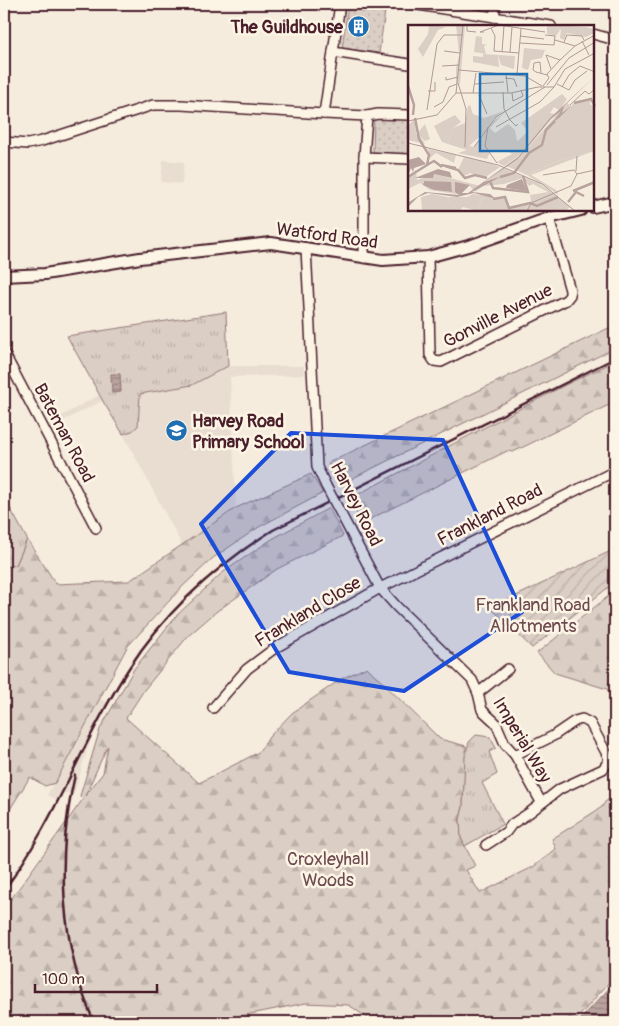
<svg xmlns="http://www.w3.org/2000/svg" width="619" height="1026" viewBox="0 0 619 1026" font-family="Pangolin,sans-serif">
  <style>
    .built { fill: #e8ddd0 }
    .grass { fill: url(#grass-dots); stroke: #927678 }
    .forest { fill: url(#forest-firs); stroke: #927678; fill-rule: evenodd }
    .park { fill: url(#park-tufts); stroke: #927678 }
    .garden { fill: url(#garden-furrows); stroke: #927678 }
    .water { fill: url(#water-rules); stroke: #8c6e70 }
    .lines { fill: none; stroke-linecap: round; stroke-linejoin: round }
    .minor-casing { stroke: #4a1f2b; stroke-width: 12 }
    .major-casing { stroke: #4a1f2b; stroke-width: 14 }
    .minor { stroke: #fcf5e5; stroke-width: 9 }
    .major { stroke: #fcf5e5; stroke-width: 10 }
    .rail { stroke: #4a1f2b; stroke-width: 2.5 }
    .minor-bridge-casing { stroke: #4a1f2b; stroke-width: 12; stroke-linecap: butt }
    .minor-bridge { stroke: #fcf5e5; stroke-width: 9 }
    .marked { fill: #1d4ed8; fill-opacity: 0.2; stroke: #1d4ed8; stroke-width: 4; stroke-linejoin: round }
    .labels { text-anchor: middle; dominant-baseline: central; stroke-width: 5; stroke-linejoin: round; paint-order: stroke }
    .poi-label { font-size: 18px; font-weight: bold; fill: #4a1f2b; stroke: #fcf5e5; text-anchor: end }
    .street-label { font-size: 18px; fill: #4a1f2b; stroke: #fcf5e5 }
    .park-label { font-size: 18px; fill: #6e4b51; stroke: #fcf5e5 }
    .inset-river { fill: none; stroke: #b8a39e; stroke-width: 2.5 }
    .inset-road { fill: none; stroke: #b19a96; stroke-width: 1 }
    .view { fill: #1f6fb2; fill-opacity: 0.15; stroke: #1f6fb2; stroke-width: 2.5 }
    .inset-edge { fill: none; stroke: #4a1f2b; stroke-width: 2.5 }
  </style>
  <defs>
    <pattern id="grass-dots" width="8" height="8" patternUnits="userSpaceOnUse" patternTransform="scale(1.25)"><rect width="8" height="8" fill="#dbcec4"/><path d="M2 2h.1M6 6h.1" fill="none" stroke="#bdb0a9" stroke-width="1.8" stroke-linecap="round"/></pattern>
    <pattern id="forest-firs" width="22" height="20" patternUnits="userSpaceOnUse" patternTransform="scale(1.25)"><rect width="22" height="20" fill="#dbcec4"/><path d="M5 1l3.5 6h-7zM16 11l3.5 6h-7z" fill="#bdb0a9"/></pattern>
    <pattern id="park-tufts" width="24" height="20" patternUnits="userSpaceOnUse" patternTransform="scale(1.25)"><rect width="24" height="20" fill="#dbcec4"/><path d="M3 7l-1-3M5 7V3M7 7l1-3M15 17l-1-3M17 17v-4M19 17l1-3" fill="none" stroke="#bdb0a9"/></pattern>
    <pattern id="garden-furrows" width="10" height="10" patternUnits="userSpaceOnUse" patternTransform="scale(1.25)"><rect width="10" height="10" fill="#dbcec4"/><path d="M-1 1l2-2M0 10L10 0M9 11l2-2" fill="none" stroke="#bdb0a9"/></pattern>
    <pattern id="water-rules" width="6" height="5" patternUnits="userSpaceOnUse" patternTransform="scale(1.25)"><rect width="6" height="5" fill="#b8a39e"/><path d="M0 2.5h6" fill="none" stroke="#988481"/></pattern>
  </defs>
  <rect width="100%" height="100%" fill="#f5ecde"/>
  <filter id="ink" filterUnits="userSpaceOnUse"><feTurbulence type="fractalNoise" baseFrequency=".02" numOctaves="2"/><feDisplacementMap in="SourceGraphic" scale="10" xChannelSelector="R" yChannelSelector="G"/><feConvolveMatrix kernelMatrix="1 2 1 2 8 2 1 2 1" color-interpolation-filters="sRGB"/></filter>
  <g filter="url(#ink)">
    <g class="built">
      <path d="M163 160 184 162 182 184 161 182Z"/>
      <path d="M226 312 228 366H304V375L230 377 236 508 182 545 123 434 102 401 51 427 49 423 99 395 67 336Z"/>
      <path d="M98 697 108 703 95 728 87 750 74 794 64 793 67 779 57 800 47 795Z"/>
    </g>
    <g class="grass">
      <path d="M348 4H386L379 53 342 48Z"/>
      <path d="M374 117 409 119V154L373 152Z"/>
    </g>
    <g class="forest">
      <path d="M615 325V348L339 485 328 463Z"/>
      <path d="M615 361V402L513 452 507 451 362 523 349 499 565 385Z"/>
      <path d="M311 474 323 493 259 527 213 558 182 587 127 647 55 783 45 786 30 777 4 819V567L16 565 27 539 56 584 129 581 236 508Z"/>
      <path d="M329 508 343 536 277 569 217 611 188 636 144 690 126 718 199 783 259 752 269 737 292 713 341 679 367 667 440 739 466 746 463 807 460 819 461 838 475 866 466 870 480 893 533 867 556 849 552 839 602 807 605 802 615 795V976L574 1022H373L349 1005 306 1003 210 1022H4V909L83 799 80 796 100 729 134 669 175 617 222 573 272 539ZM108 746 103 773 85 796 107 747Z"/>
      <path d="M615 591V703L607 689 555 673 537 653Z"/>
    </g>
    <g class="park">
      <path d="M226 312 228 366 192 385 140 394 138 426 132 431 123 434 104 403 67 336Z"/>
      <path d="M4 497 27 539 16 565 4 567Z"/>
      <path d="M476 735 490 737 496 748 489 752 497 774 482 783 503 824 465 846 461 838 460 819 463 807 465 756 469 742Z"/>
    </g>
    <path class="garden" d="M615 549V582L532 648 491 608Z"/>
    <g class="water">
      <path d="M111 374H120L121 392 112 393Z"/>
      <path d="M615 982V1009L603 1022H578Z"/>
    </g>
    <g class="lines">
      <defs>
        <g id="minor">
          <path d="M340 4 324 114 367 116 364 157V258"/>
          <path d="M412 4 551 26"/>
          <path d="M494 17 496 4"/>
          <path d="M593 34 615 40"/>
          <path d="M333 52 409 64"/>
          <path d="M367 116 378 114 409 115"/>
          <path d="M4 142 28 144 42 141 153 105H181L324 114"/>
          <path d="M364 157 409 159"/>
          <path d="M306 248 317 467 326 486"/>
          <path d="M428 257 430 355 434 361 441 362 566 300 570 295V290L549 218"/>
          <path d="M4 353 96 528"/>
          <path d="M341 514 380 588 397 607 472 680 478 693 508 669"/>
          <path d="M478 693 482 710 496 723 505 744 515 755 541 802"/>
          <path d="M213 708 247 669 275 648 380 588 615 471"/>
          <path d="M486 845 506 832 512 824 529 813 560 789 603 769 608 762V756L590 723 582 719 575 721 553 736 515 755"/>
        </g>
        <g id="major">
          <path d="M593 207 615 202"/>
          <path d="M4 276 45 274 140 258 271 243 383 260 428 257 472 245 549 218 581 210"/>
        </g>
      </defs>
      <use href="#minor" class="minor-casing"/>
      <use href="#major" class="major-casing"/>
      <use href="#minor" class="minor"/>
      <use href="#major" class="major"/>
      <g class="rail">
        <path d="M75 775C56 857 60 944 94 1022"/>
        <path d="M4 890C55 822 83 739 129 668 166 611 216 566 273 530L615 358"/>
      </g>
      <defs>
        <path id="minor-bridge" d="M326 486 341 514"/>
      </defs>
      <use href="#minor-bridge" class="minor-bridge-casing"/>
      <use href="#minor-bridge" class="minor-bridge"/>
    </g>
  </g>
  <path class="marked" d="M291 433 443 440 522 612 404 691 289 672 201 524Z"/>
  <defs>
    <symbol id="building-disc" viewBox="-11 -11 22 22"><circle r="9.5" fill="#1f6fb2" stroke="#fcf5e5"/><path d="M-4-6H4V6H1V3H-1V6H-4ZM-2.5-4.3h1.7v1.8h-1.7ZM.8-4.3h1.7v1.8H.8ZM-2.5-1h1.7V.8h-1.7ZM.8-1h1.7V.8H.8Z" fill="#fff"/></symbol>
    <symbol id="school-disc" viewBox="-11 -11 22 22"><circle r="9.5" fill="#1f6fb2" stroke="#fcf5e5"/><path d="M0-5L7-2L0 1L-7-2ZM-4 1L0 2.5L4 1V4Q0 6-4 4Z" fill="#fff"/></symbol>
  </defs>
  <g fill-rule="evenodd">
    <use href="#building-disc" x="346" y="14" width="25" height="25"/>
    <use href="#school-disc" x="164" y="418" width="25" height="25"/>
  </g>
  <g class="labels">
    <g class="poi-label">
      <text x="343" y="27">The Guildhouse</text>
      <text x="192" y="421" text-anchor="start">Harvey Road<tspan x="192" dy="21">Primary School</tspan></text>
    </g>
    <g class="street-label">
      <text transform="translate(327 236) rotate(8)">Watford Road</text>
      <text transform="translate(498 316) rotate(-27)">Gonville Avenue</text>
      <text transform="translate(64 433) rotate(62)">Bateman Road</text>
      <text transform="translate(356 504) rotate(63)">Harvey Road</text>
      <text transform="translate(490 515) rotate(-27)">Frankland Road</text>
      <text transform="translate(308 612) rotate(-31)">Frankland Close</text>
      <text transform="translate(522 740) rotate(59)">Imperial Way</text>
    </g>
    <g class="park-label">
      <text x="533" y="605">Frankland Road<tspan x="533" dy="21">Allotments</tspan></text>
      <text x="328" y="859">Croxleyhall<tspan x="328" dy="21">Woods</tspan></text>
    </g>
  </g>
  <g transform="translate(408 25)">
    <rect width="186" height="186" fill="#f5ecde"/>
    <path d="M48 0H57L52 59 48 58V44L53 22 51 28ZM68 11 74 12V19L79 20 76 21 78 29 66 27ZM184 75 182 78 186 91V126L150 136 119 150 98 141 110 134 159 78 163 81 168 76ZM56 132 78 137 92 142 76 153 62 148 56 151 50 145Z" fill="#dbcec4"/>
    <path d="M21 0 38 2 30 5 15 32 10 24 20 9ZM154 69 159 74 153 83 151 85 146 82 142 88 147 89 126 114 109 132 96 141 89 137 104 129 98 125 82 127 79 134 50 128 59 125 40 119 45 103 57 98 60 81 62 80 65 89 76 93 96 86 86 93 76 108 61 121 66 122 83 98 97 87 82 103 87 108 100 99 107 105 109 116 112 114 120 106 113 98ZM176 79 179 82 186 79V107L174 119 183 102ZM7 93 8 110 17 99 22 114 17 116 12 111 17 119 0 115V101ZM186 126 123 150 148 165 151 170 119 150 150 136ZM95 143 130 158 150 172 128 186H116L123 176 122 170 140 167 125 159 121 161 115 153 96 159 75 161 67 167 61 160 47 158 49 169 22 165 12 158 0 164V151L8 145 9 155 27 149 72 161ZM14 157H42L44 167 26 165ZM72 170 74 171 70 186 55 182 51 186 39 172H59L64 175Z" fill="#dbcec4" fill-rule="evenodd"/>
    <path d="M24 169 39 172 51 186H14L13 172ZM65 169 83 171 85 174 97 172 101 183 121 179 116 186H70L74 171 70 175 59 177V172Z" fill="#dbcec4"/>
    <path d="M116 23 137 25 134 33 123 35 120 45 114 43ZM75 29 90 30 91 42 65 37V31L75 32ZM47 90 53 97 45 103 40 119 34 117 26 101ZM20 124 48 130 46 138 28 128 22 133ZM150 172 162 182 157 186H119L122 179 129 181Z" fill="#dbcec4"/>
    <path d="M144 0 177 2 186 4V8L178 12 159 8 156 15 152 13 153 5 148 4 152 5 148 11 139 9V1ZM90 30 107 31 106 44 93 40Z" fill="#dbcec4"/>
    <path d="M186 52 156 81 154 88 163 81 151 93 144 98 153 86 143 94 110 134 76 157 94 151 64 167 82 169 88 174 66 168 49 172 20 168 10 172 0 182 1 177 17 167 51 170 47 167V157L62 160 54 168H60L110 132 142 93ZM11 132 18 139 6 143 5 147 3 143 1 148 0 135ZM30 144 42 147 44 153 26 149 25 153H7ZM114 154 119 166 98 163 99 160ZM16 156 43 157 44 167 26 165 15 160Z" fill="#b8a39e"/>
    <path class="inset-river" d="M0 61 6 80 5 90M166 78 183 74 187 81M19 140 26 136 34 142M33 140 48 143M37 141 50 145 57 153 67 150 79 153M0 152 19 140 21 130 11 114 7 93M92 152 106 148 121 128 134 120 138 105 147 96M82 156 85 163 120 167 115 151M165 166 187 157M85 174 97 172 101 183 122 178 129 181 150 172M160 177 168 167 176 171"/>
    <path class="inset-road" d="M59 0V6L68 7M83 3 87 11 86 26 111 28M76 7H72L91 0 137 7M112 11 136 14M147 15 167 21M174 16 181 30M156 17 159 10 174 11 176 15M112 18 146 20 147 11 137 10M36 26 52 28M94 27 96 1M102 27 104 2M34 41 51 40M172 41 187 47M143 44 138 30 152 35M51 45 117 51 134 61M98 48 100 68M133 48 132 37 126 38 125 45 128 47 139 50M109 49 113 4M38 52V55L50 52M97 53 106 54 109 62M50 58 58 84 57 122M67 59 96 57M149 59 161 65 167 55 179 46M139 60 161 33 187 17M135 61 141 53 139 49 152 35 167 21 187 10M154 62 161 50 172 41M20 66H27V57M95 67 96 84 102 95 108 101 110 99M48 68 55 0M65 68 68 48M104 68 105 76 115 71 113 65M71 70 79 89M162 80 177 66 181 69 187 64M26 82 35 77 41 62 49 59M19 85 29 19 36 10H55M0 96 29 90 48 68H103L130 62H146L157 44 187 28M80 102 77 121 89 138M88 102 132 77 146 62M0 118 90 140 134 159 167 186M66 122 88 92 137 62M168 146 169 131M135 150 166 145 169 149M18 186H35M119 186 123 178 163 161 169 149 187 145"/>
    <path class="view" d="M72 49H119V126H72Z"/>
    <rect width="186" height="186" class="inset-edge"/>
  </g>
  <rect width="619" height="1026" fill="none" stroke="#fcf5e5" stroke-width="20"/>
  <rect x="10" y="10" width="599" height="1006" fill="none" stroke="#4a1f2b" stroke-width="2" filter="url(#ink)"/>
  <path d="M35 984v8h122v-8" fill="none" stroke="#4a1f2b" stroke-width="2.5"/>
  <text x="42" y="984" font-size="15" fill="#4a1f2b" stroke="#fcf5e5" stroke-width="4" paint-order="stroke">100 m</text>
</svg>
